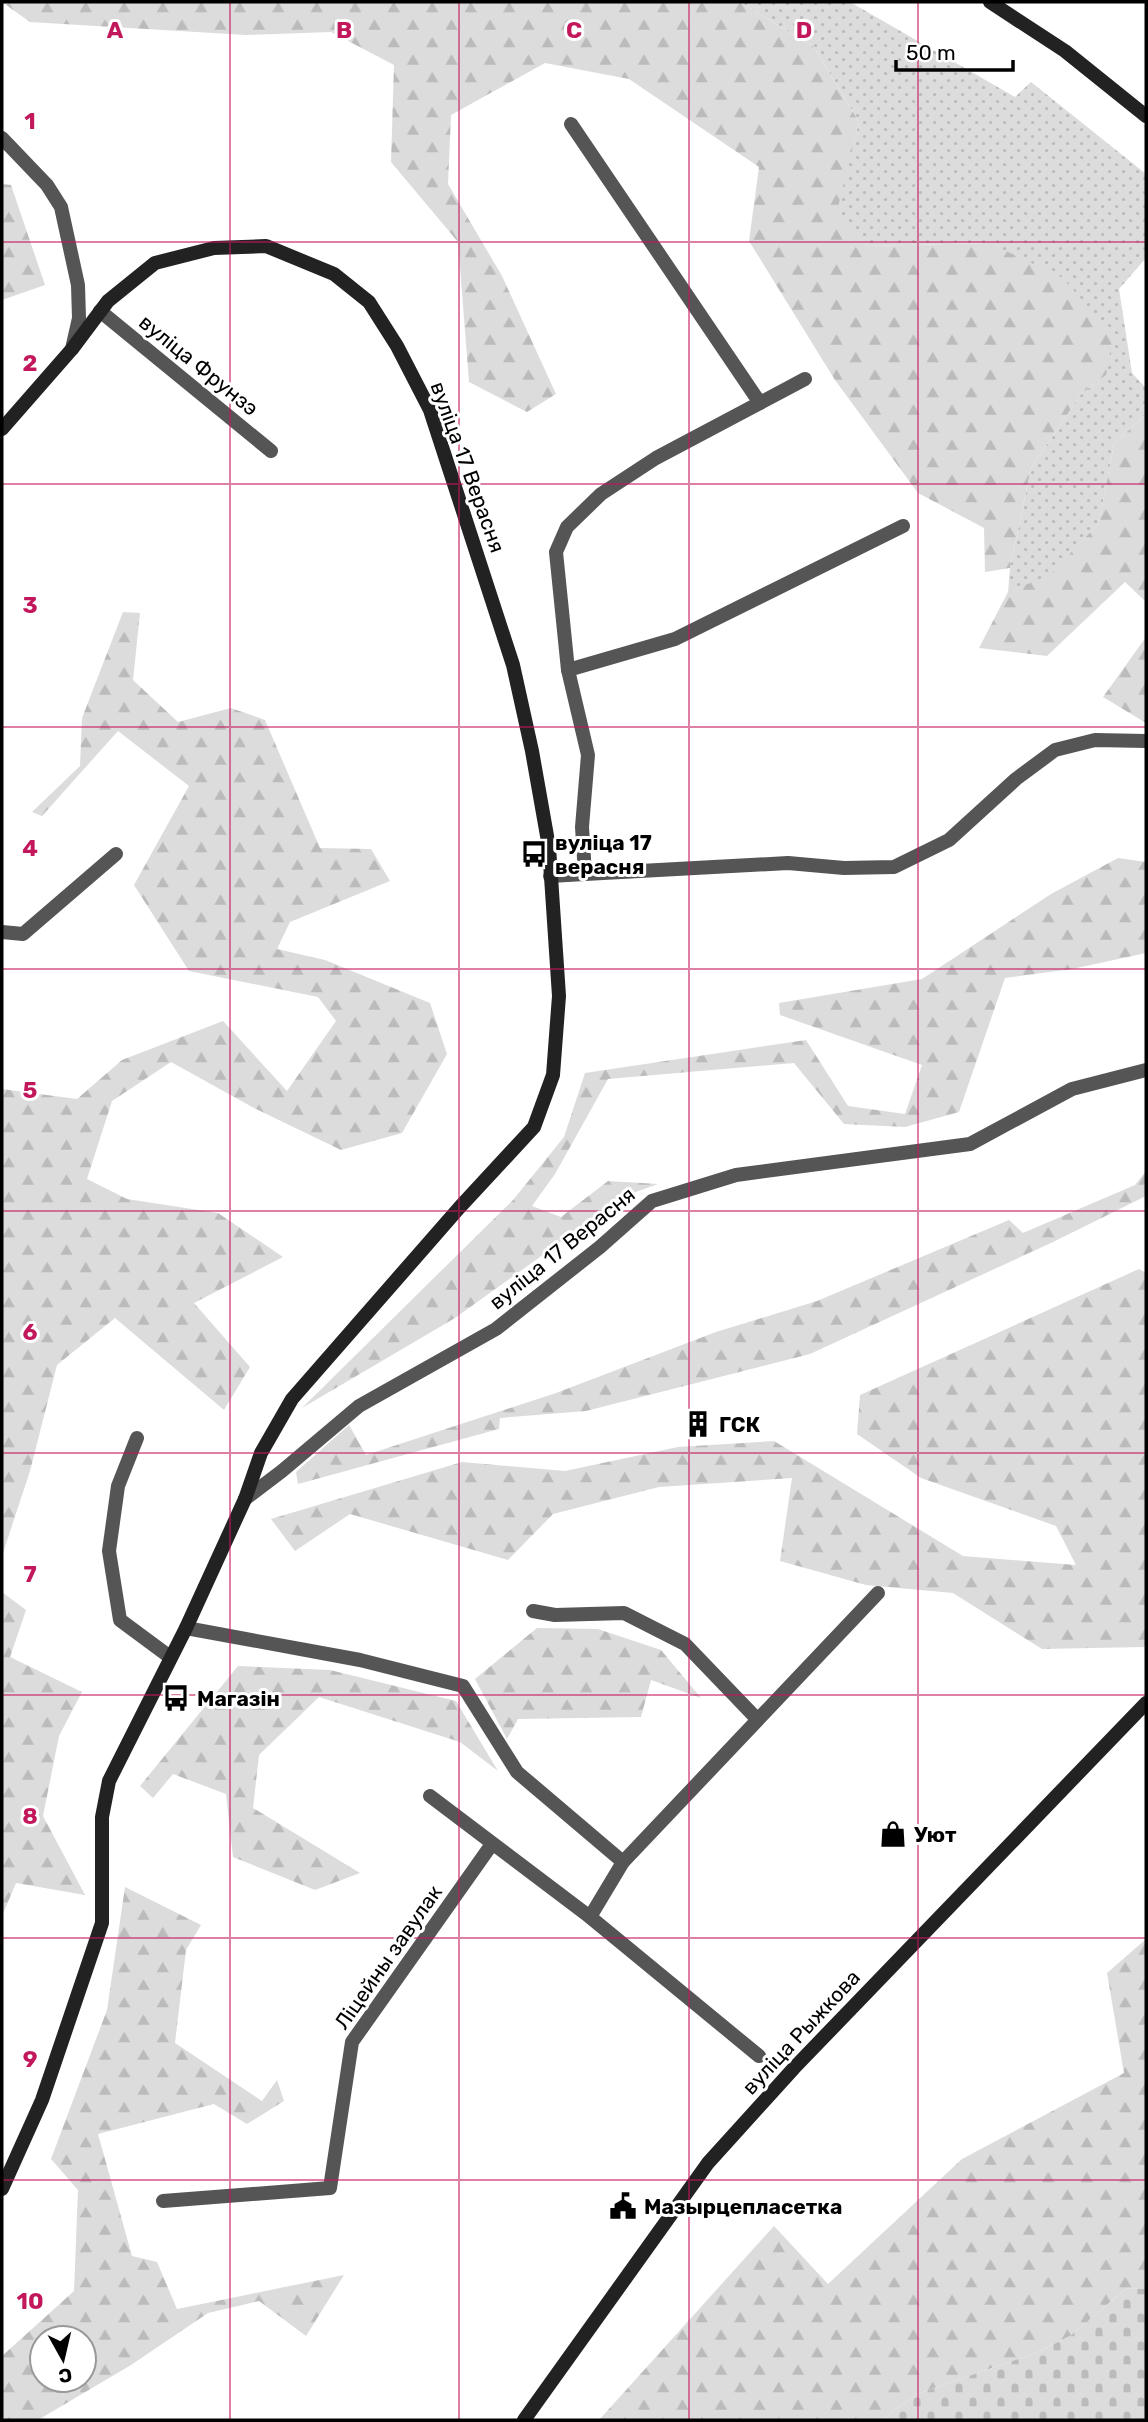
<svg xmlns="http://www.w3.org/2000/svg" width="1148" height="2422" viewBox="0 0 1148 2422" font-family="Rubik,sans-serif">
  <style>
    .grass { fill: url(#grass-dots) }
    .forest { fill: url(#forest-firs); fill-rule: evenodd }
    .cemetery { fill: url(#cemetery-stones) }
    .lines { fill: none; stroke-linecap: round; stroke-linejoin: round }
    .street { stroke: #555; stroke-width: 14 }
    .secondary { stroke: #222; stroke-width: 14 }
    .grid { fill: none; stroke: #c2185b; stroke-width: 2; stroke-opacity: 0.55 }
    .labels { text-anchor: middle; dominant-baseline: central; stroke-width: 6; stroke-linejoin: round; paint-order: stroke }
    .street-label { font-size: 21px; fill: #000; stroke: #fff }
    .poi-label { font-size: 21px; font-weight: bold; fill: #000; stroke: #fff; text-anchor: start }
    .grid-label { font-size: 23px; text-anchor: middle; font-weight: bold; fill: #c2185b; stroke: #fff; stroke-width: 6; stroke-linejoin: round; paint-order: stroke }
  </style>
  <defs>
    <pattern id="grass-dots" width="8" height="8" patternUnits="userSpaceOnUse" patternTransform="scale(1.75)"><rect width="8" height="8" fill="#dcdcdc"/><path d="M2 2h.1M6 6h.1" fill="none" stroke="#bbb" stroke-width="1.8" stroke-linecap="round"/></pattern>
    <pattern id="forest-firs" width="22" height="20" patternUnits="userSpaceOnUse" patternTransform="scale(1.75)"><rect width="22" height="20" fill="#dcdcdc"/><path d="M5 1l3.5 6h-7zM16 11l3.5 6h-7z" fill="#bbb"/></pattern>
    <pattern id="cemetery-stones" width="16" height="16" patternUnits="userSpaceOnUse" patternTransform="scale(1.75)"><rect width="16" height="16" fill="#dcdcdc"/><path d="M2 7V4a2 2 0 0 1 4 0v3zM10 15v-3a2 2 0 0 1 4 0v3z" fill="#bbb"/></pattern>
  </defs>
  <rect width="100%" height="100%" fill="#fff"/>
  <path class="grass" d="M740 2H850L1015 97 1031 82 1146 174V258L1119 289 1132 373 1146 388V414L1114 444 1099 523 1050 576 1008 592 1010 568 1031 468 1081 394 1106 375 989 243 868 246 835 215 859 122 814 47Z"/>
  <g class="forest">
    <path d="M2 2H740L814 47 859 122 836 215 868 246 989 243 1063 278 1113 336 1106 375 1081 394 1031 468 1010 568 985 572 984 528 918 493 835 380 749 241 759 167 629 79 545 63 451 115 448 184 502 276 556 394 527 412 469 382 458 242 391 162 394 65 331 32 246 35 30 22Z"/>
    <path d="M2 184 11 185 45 285 2 300Z"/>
    <path d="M1146 414V602L1125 582 1047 656 979 648 1008 592 1050 575 1099 523 1114 444Z"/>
    <path d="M123 612 140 613 133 680 178 722 231 708 265 720 320 848 371 849 390 881 290 922 277 949 325 960 430 1003 447 1054 402 1133 341 1150 254 1108 171 1062 112 1101 87 1179 127 1199 218 1213 283 1257 194 1303 250 1367 224 1410 115 1318 57 1365 30 1471 2 1556V1089L77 1099 122 1060 223 1021 287 1091 336 1021 318 997 189 971 134 885 189 786 118 731 42 816 32 812 80 766 82 718Z"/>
    <path d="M1146 637V723L1103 697Z"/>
    <path d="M1118 858 1146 862V953L1072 969 1005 978 959 1112 905 1127 844 1124 794 1063 608 1079 555 1174 532 1206 561 1217 608 1181 658 1184 625 1196 455 1318 302 1408 513 1200 564 1137 585 1073 806 1040 848 1106 905 1114 922 1065 780 1015 779 1003 922 979 1051 894Z"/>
    <path d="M1146 1171V1196L1053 1242 810 1354 586 1411 500 1418 499 1429 298 1484 296 1472 349 1425 366 1455 556 1393 716 1332 817 1301 1009 1220 1023 1233 1135 1185Z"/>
    <path d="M1139 1269 1146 1273V1645L1144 1647 1042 1649 953 1593 866 1585 780 1561 792 1478 659 1487 553 1514 508 1560 350 1514 295 1551 271 1519 462 1462 565 1471 678 1447 774 1441 963 1556 1076 1565 1056 1526 921 1478 857 1434 860 1395Z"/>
    <path d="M2 1592 26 1610 10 1657 82 1692 59 1736 43 1816 85 1895 16 1883 2 1916Z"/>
    <path d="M537 1628 598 1629 661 1650 701 1698 651 1680 641 1717 518 1719 507 1739 475 1679Z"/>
    <path d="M238 1666 330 1670 456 1701 498 1771 460 1742 319 1697 259 1755 253 1808 360 1873 315 1890 233 1857 226 1794 173 1774 153 1798 140 1786Z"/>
    <path d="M125 1887 201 1925 186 1950 175 2043 262 2101 277 2080 284 2101 247 2124 214 2104 98 2134 132 2256 157 2262 177 2309 344 2275 306 2336 259 2301 208 2313 131 2365 38 2420H2V2356L74 2291 78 2190 51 2159 107 2010ZM42 2338H84V2380H42Z"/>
    <path d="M1146 1939V2289L1127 2288 1070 2336 1038 2352 917 2394 882 2420H599L774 2226 828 2284 962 2159 1124 2073 1107 1973Z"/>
  </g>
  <path class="cemetery" d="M1127 2288 1146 2289V2420H882L917 2394 1038 2352 1070 2336Z"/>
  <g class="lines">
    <g class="street">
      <path d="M571 124 760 403"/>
      <path d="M2 138 47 185 61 207 78 285 79 318 72 349"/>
      <path d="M100 311 271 451"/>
      <path d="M568 670 556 552 567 527 601 494 656 458 805 379"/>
      <path d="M585 874 788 863 844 868 894 867 949 840 1016 779 1055 750 1095 740 1146 741"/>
      <path d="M550 876 585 874 582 827 588 755 568 670 675 639 903 526"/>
      <path d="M2 932 23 934 116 854"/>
      <path d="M137 1438 118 1486 109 1551 120 1620 170 1657"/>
      <path d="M245 1499 282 1471 359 1406 496 1329 600 1247 652 1201 736 1175 970 1144 1072 1089 1146 1070"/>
      <path d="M533 1611 555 1615 624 1613 685 1644 757 1719"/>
      <path d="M186 1628 360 1660 463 1686 517 1772 623 1862"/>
      <path d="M430 1796 590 1917 759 2056"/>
      <path d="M590 1917 623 1862 878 1593"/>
      <path d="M163 2201 330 2188 352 2042 492 1844"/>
    </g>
    <g class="secondary">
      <path d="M990 2 1065 51 1146 116"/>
      <path d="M2 429 72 349 108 301 155 263 214 248 266 246 334 274 369 302 397 346 430 410 513 665 532 751 549 847 559 996 553 1075 534 1127 459 1208 292 1399 261 1453 245 1499 186 1628 109 1781 102 1817V1923L42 2100 2 2189"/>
      <path d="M524 2420 708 2163 794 2068 1146 1703"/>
    </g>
  </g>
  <path class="grid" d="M230 2V2420M459 2V2420M689 2V2420M918 2V2420M2 242H1146M2 484H1146M2 727H1146M2 969H1146M2 1211H1146M2 1453H1146M2 1695H1146M2 1938H1146M2 2180H1146"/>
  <defs>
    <symbol id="bus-bare" viewBox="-9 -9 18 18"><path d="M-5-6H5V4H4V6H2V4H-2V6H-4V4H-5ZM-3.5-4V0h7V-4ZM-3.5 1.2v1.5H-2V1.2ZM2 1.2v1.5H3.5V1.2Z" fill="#000" stroke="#fff" stroke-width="2.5" paint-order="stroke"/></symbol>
    <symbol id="building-bare" viewBox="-9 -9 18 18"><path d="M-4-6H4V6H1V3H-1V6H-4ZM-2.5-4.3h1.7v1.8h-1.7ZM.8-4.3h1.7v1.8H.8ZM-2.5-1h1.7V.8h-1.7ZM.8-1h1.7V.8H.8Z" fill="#000" stroke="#fff" stroke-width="2.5" paint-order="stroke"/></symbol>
    <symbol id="shop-bare" viewBox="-9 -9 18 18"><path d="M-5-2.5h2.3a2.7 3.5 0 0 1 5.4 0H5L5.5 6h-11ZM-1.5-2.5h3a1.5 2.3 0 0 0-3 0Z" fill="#000" stroke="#fff" stroke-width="2.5" paint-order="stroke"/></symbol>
    <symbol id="civic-bare" viewBox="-9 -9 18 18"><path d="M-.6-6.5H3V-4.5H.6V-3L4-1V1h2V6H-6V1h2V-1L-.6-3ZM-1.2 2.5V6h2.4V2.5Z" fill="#000" stroke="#fff" stroke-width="2.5" paint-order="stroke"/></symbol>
  </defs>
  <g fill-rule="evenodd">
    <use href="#bus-bare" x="515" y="835" width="38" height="38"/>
    <use href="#building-bare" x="679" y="1405" width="38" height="38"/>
    <use href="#bus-bare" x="157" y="1679" width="38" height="38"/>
    <use href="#shop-bare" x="874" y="1815" width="38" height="38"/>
    <use href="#civic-bare" x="604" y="2187" width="38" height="38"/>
  </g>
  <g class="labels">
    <g class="street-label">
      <text transform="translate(199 365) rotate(39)">вуліца Фрунзэ</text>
      <text transform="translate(468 467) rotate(70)">вуліца 17 Верасня</text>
      <text transform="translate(562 1248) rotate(-39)">вуліца 17 Верасня</text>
      <text transform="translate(388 1957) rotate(-55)">Ліцейны завулак</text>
      <text transform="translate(801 2032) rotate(-47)">вуліца Рыжкова</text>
    </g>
    <g class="poi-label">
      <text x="555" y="842">вуліца 17<tspan x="555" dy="24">верасня</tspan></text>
      <text x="719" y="1424">ГСК</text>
      <text x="197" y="1698">Магазін</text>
      <text x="914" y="1834">Уют</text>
      <text x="644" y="2206">Мазырцепласетка</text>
    </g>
  </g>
  <g class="grid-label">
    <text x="115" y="38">A</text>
    <text x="344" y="38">B</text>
    <text x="574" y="38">C</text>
    <text x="804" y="38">D</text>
    <text x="30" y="129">1</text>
    <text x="30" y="371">2</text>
    <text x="30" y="613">3</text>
    <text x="30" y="856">4</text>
    <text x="30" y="1098">5</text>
    <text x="30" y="1340">6</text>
    <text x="30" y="1582">7</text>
    <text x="30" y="1824">8</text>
    <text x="30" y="2067">9</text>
    <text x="30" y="2309">10</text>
  </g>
  <rect width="1148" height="2422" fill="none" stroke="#000000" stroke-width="7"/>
  <g transform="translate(63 2359) rotate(172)"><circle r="33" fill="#ffffff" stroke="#999999" stroke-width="2"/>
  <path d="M0-5L12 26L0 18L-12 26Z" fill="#000000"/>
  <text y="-10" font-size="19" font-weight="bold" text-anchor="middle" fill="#000000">С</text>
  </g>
  <path d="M896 60v10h117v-10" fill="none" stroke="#000000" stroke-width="3.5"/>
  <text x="906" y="60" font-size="21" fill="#000000" stroke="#ffffff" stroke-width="5" paint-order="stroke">50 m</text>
</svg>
